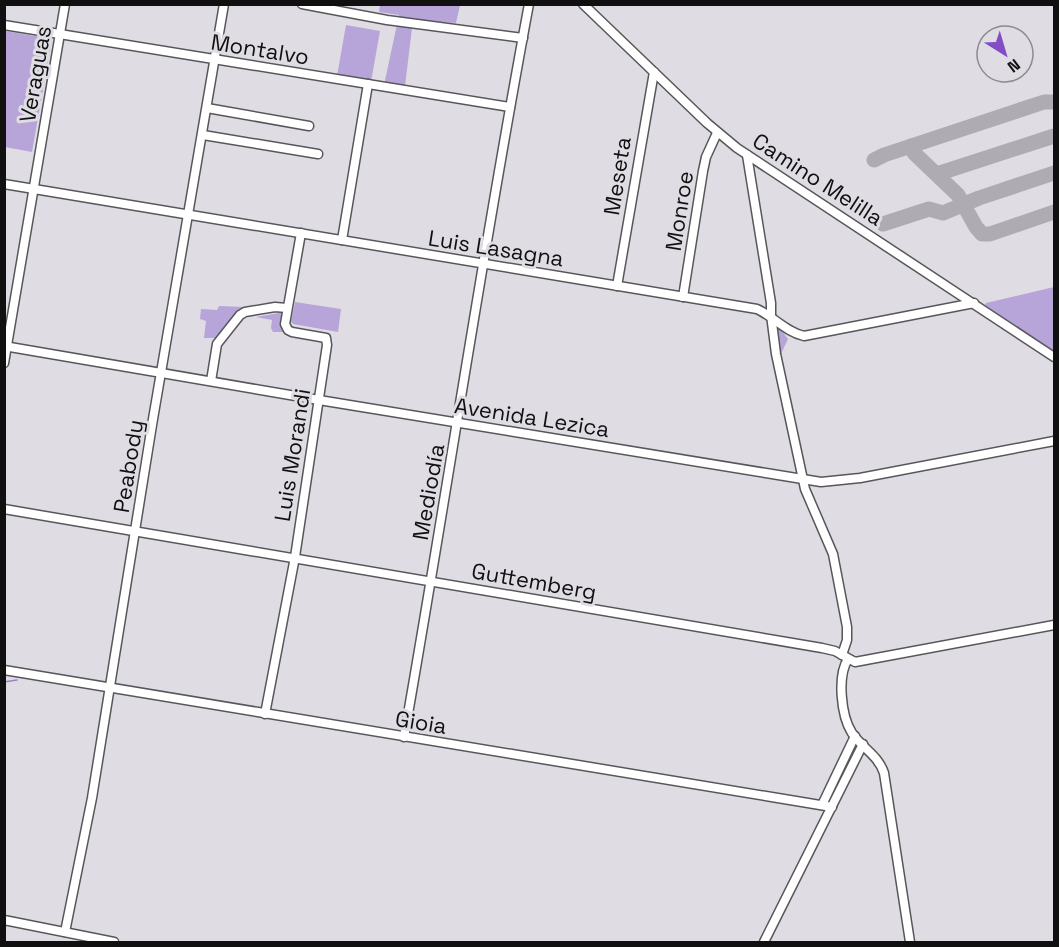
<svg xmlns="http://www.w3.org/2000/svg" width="1059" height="947" viewBox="0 0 1059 947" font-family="'Space Grotesk',sans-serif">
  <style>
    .green { fill: #b7a4d8 }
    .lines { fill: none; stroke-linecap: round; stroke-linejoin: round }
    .stream { stroke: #9c80cb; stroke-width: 1.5 }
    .taxiway { stroke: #aeacb2; stroke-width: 15 }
    .minor-casing { stroke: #57565a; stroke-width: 11 }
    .minor { stroke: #fff; stroke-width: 8 }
    .labels { text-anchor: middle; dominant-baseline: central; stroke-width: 6; stroke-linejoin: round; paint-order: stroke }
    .street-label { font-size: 22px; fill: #101011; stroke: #dfdde3 }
  </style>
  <rect width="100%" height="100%" fill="#dfdde3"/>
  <g class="green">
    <path d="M380 5H460L456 23 413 20 405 86 384 85 399 15 379 12Z"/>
    <path d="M346 25 380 31 371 82 337 76Z"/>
    <path d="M5 31 52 39 32 152 5 147Z"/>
    <path d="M1054 287V351L985 305 986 303Z"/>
    <path d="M295 302 341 309 338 332 293 324 291 322Z"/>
    <path d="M219 306 244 307 218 338H204L206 321 200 319 201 309 217 310Z"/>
    <path d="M285 312V332H273L271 328 272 320 256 317Z"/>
    <path d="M777 325 788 339 780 356 775 327Z"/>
  </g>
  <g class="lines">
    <path class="stream" d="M4 682 17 680"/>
    <g class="taxiway">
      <path d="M911 146 914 153 958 195 976 227 982 234H990L1054 212"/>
      <path d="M874 160 884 155 1044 102H1054"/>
      <path d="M937 174 1054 136"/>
      <path d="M883 224 929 209 943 213 979 198 1054 173"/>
    </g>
    <defs>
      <g id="minor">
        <path d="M302 4 387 20 523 38"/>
        <path d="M583 4 707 123 737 148 1054 357"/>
        <path d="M4 25 510 107"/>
        <path d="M207 108 309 126"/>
        <path d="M203 135 318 154"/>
        <path d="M747 155 771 303V315L776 354 805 489 833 554 847 627V640L842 655"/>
        <path d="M4 184 757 309C774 317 786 332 804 336L974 303"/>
        <path d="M342 240 368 84"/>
        <path d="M617 286 654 72"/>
        <path d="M683 297 703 171 706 157 717 133"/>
        <path d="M4 346 319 400 821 482 860 478 1054 441"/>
        <path d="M4 363 65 4"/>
        <path d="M211 381 217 344 240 315 245 312 275 307 287 308"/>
        <path d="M4 509 822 648 835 651 855 662 1054 625"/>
        <path d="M848 659C837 676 841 716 852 733 862 748 878 755 884 773L910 942"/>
        <path d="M4 670 832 807"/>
        <path d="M265 714 295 557 327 345 326 338 292 332 288 330 285 324 301 233"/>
        <path d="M404 737C447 493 483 248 529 4"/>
        <path d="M822 805 855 736"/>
        <path d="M4 920 114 942"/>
        <path d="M65 932 92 798 152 425 224 4"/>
        <path d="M764 942 863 744"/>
      </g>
    </defs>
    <use href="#minor" class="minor-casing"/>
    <use href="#minor" class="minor"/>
  </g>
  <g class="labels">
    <g class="street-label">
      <text transform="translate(260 49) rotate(9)">Montalvo</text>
      <text transform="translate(35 74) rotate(-80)">Veraguas</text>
      <text transform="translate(617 176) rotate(-81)">Meseta</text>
      <text transform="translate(818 179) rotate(33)">Camino Melilla</text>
      <text transform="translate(679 211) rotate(-81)">Monroe</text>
      <text transform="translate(496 248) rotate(9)">Luis Lasagna</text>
      <text transform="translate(532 417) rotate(9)">Avenida Lezica</text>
      <text transform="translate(292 455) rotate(-81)">Luis Morandi</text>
      <text transform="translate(128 466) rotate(-81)">Peabody</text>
      <text transform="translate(428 492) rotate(-80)">Mediodía</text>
      <text transform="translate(534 581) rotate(10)">Guttemberg</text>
      <text transform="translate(421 722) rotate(9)">Gioia</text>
    </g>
  </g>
  <rect width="1059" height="947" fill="none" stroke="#101011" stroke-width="12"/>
  <g transform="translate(1005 54) rotate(143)"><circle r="28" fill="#dfdde3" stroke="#8c8b8f" stroke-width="1.5"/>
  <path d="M0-4.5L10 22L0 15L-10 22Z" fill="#824dc5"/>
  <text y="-9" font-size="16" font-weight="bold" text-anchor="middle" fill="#101011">N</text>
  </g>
</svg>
